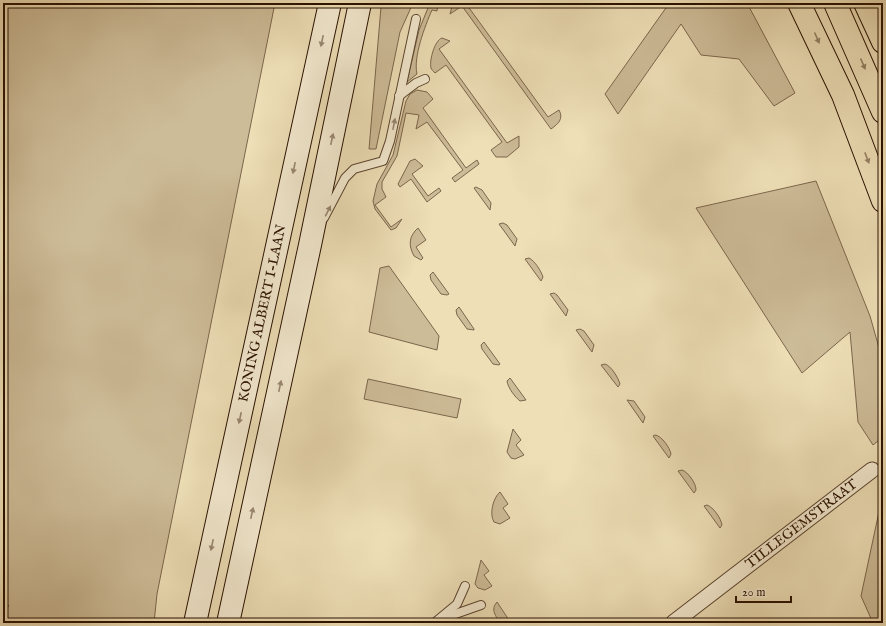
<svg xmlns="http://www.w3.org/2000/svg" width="886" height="626" viewBox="0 0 886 626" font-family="'IM FELL English',serif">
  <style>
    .green { fill: #cdbc98; stroke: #7c664c }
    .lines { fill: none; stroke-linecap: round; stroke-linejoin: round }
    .lane-casing { stroke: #5b442e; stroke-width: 10 }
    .street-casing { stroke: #5b442e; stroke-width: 17 }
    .secondary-casing { stroke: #2a1100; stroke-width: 24 }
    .highway-casing { stroke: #2a1100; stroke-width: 24 }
    .lane { stroke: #f4ead0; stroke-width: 8 }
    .street { stroke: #f4ead0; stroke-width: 15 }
    .secondary { stroke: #f4ead0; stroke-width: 22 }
    .highway { stroke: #eedfb7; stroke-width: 22 }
    .oneway { fill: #968265 }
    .oneway2 { fill: #998872 }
    .labels { text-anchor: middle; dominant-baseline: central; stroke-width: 3.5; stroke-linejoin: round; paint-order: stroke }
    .street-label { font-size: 14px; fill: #2a1100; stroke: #f4ead0 }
  </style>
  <rect width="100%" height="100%" fill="#eedfb7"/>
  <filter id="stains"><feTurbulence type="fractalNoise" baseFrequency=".005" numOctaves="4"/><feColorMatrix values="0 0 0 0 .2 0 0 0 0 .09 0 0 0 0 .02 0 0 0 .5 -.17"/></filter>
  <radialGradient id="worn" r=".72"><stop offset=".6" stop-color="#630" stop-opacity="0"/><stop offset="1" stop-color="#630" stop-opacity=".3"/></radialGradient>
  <g class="green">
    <path d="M3 3H275L157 594 154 623H3V612L9 606 3 599Z"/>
    <path d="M383 3H413L400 32 376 149H369L381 7Z"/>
    <path d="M430 3H438L437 11 432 10C425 26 413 57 417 74L407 82 419 30Z"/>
    <path d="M453 3H469L467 5 548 117 559 110C564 119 558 124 551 129L462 6 450 14Z"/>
    <path d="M667 3H747L795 93 774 106 739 59 701 55 681 24 618 114 605 94 668 5Z"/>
    <path d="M442 38 450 41 439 49 507 143 519 136V147L507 157H496L491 150 502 142 446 65 435 73C434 72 431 69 431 68 429 60 435 40 442 38Z"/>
    <path d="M417 90 427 92 433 99 423 108 466 168 477 160 479 164 455 182 452 178 463 170 427 122 416 129 419 115 406 113 397 156 382 182V189L386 197 375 205 391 227 402 219 396 228 391 230 375 209 373 201 377 184 393 155 406 101 410 94Z"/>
    <path d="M415 159 423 166 412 174 428 196 439 188 441 191 427 202 411 179 400 187 398 184 410 161Z"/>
    <path d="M816 181 870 316 883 362V437L873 445 858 422 850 332 802 373 696 208Z"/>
    <path d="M476 187 482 190 491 203 490 210 474 188Z"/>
    <path d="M503 223 507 225 517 239 515 246 499 224Z"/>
    <path d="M418 228 426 240 416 247 423 258 421 260 414 256C408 245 409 236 418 228Z"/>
    <path d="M529 258C535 261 541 271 543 277L541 281 525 259Z"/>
    <path d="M389 266 439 336 437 350 369 332 380 268Z"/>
    <path d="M433 272 449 294 447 295 441 294 431 280 430 275Z"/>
    <path d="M554 293 557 295 568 310 566 316 550 294Z"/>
    <path d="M459 307 474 329V330L467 329 457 315 456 310Z"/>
    <path d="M580 329 584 331 594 345 592 352 576 330Z"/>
    <path d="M484 342 500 364 499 365 493 364 482 349 481 345Z"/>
    <path d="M605 364C611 366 618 377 620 384L618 387 601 365Z"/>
    <path d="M510 378 526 400 520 401C515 397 508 388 507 381Z"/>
    <path d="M368 379 461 399 457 418 364 399Z"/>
    <path d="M627 400 634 401 645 417 643 423Z"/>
    <path d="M513 429 521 440 516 445 524 455 515 459 511 458 507 452Z"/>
    <path d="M655 435C662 436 670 448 671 454L669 458 653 436Z"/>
    <path d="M682 470C688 472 696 483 696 490L694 493 678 471Z"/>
    <path d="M500 492 508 504 503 508 510 518 500 524 494 522C489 514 493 498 500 492Z"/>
    <path d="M707 505C713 507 721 518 722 525L720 528 704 506Z"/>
    <path d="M880 507 883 512V623H873L861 596Z"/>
    <path d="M481 560 489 571 484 575 492 586 485 590 478 588 475 584Z"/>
    <path d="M497 602 511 623H500C496 616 490 610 497 602Z"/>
  </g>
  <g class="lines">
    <defs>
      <g id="lane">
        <path d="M399 96 416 83 425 79"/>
        <path d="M324 218 345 178 354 169 383 161 390 141 416 19"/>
        <path d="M444 618 481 605"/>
        <path d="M434 623 457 604 465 586"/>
      </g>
      <g id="street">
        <path id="s1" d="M673 623 872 470"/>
      </g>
      <g id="secondary">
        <path id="s2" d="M195 623 330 3"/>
        <path d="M228 623 310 245 360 3"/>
      </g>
      <g id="highway">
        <path d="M799 3 843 95 883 201"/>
        <path d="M835 3 883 112"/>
        <path d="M865 3 883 42"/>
      </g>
    </defs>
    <use href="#lane" class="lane-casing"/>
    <use href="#street" class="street-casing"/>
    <use href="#secondary" class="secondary-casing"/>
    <use href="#highway" class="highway-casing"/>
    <use href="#lane" class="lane"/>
    <use href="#street" class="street"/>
    <use href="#secondary" class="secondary"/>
    <use href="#highway" class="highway"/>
  </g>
  <defs><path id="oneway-solid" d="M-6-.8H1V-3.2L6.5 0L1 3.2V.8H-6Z"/></defs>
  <g class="oneway">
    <use href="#oneway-solid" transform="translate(817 38) rotate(66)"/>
    <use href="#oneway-solid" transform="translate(863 64) rotate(66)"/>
    <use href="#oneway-solid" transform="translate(867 158) rotate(69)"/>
  </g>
  <g class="oneway2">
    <use href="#oneway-solid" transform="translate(322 41) rotate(102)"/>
    <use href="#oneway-solid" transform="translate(394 124) rotate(-79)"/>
    <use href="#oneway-solid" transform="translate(332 139) rotate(-78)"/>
    <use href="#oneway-solid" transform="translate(294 168) rotate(102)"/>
    <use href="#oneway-solid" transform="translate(328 211) rotate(-63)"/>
    <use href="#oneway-solid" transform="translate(280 386) rotate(-78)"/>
    <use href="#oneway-solid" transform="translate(240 418) rotate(102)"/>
    <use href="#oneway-solid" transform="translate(252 513) rotate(-78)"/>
    <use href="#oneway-solid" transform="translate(212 545) rotate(102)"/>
  </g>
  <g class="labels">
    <g class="street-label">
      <text stroke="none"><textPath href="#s2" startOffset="317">KONING ALBERT I-LAAN</textPath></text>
      <text stroke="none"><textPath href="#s1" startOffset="162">TILLEGEMSTRAAT</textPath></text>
    </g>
  </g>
  <rect width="886" height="626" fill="none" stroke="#eedfb7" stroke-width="16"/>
  <rect x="4" y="4" width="878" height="618" fill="none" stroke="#2a1100" stroke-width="2"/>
  <rect x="8" y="8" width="870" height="610" fill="none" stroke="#2a1100"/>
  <path d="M736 596v6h55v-6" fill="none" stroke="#2a1100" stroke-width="2"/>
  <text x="742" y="596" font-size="12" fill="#2a1100" stroke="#f4ead0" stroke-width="3" paint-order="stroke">20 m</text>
  <rect width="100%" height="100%" filter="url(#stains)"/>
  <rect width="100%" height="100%" fill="url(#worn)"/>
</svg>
